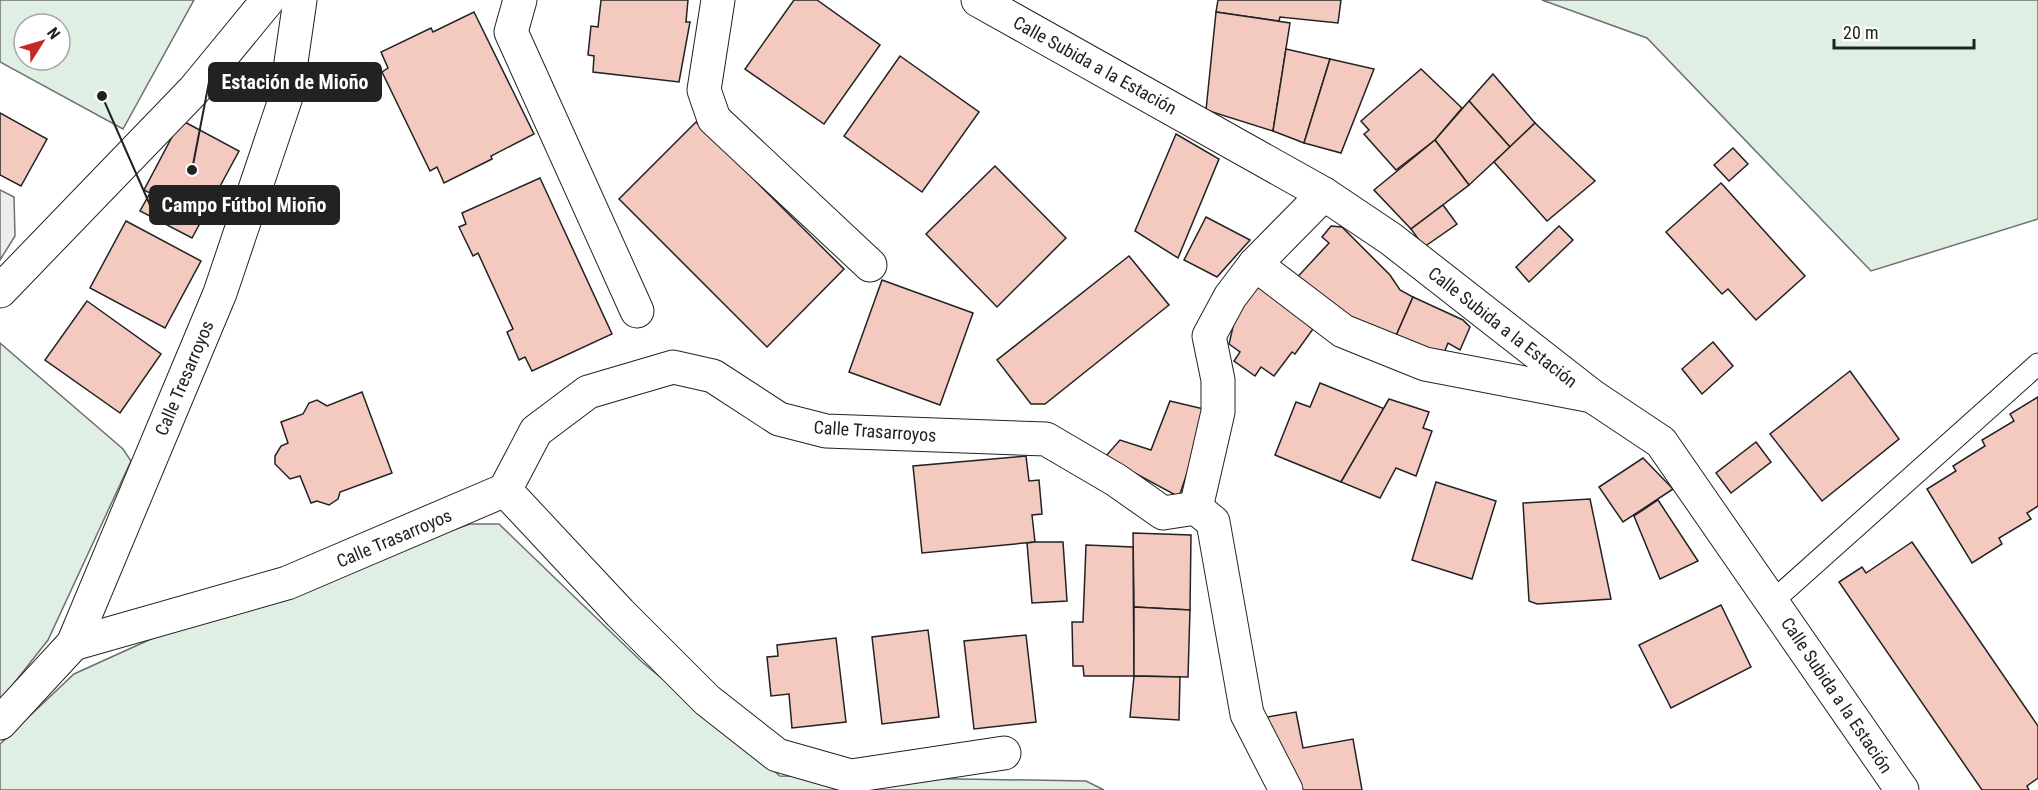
<svg xmlns="http://www.w3.org/2000/svg" width="2038" height="790" viewBox="0 0 2038 790" font-family="'Roboto Condensed',sans-serif">
  <style>
    .green { fill: #e0efe3; stroke: #6f6f6f; stroke-width: 1.5; fill-rule: evenodd }
    .parking { fill: #ededed; stroke: #6f6f6f; stroke-width: 1.5 }
    .building { fill: #f3c9c0; stroke: #222; stroke-width: 1.5 }
    .lines { fill: none; stroke-linecap: round; stroke-linejoin: round }
    .lane-casing { stroke: #222; stroke-width: 23 }
    .street-casing { stroke: #222; stroke-width: 35 }
    .lane { stroke: #fff; stroke-width: 21 }
    .street { stroke: #fff; stroke-width: 33 }
    .labels { text-anchor: middle; dominant-baseline: central; stroke-width: 4.5; stroke-linejoin: round; paint-order: stroke }
    .street-label { font-size: 18px; fill: #222; stroke: #fff }
    .leader { fill: none; stroke: #222; stroke-width: 2 }
    .callout-dot { fill: #222; stroke: #fff; stroke-width: 2 }
    .callout { fill: #222; stroke: #222; stroke-width: 2 }
    .callout-label { font-size: 20px; text-anchor: middle; font-weight: bold; fill: #fff }
  </style>
  <rect width="100%" height="100%" fill="#fff"/>
  <g class="green">
    <path d="M0 0H194L123 129 0 62ZM24 24H60V60H24Z"/>
    <path d="M1542 0H2038V219L1871 271 1647 38Z"/>
    <path d="M0 343 123 449 131 461 48 640 0 701Z"/>
    <path d="M470 524H499L642 662 780 776 1086 781 1104 790H0V744L74 674 171 630Z"/>
  </g>
  <path class="parking" d="M0 190 14 197 15 236 0 260Z"/>
  <g class="building">
    <path d="M601 0H688L686 22H690L679 82 593 72 594 56 588 55 591 26 598 27Z"/>
    <path d="M794 0H817L880 45 824 124 745 69Z"/>
    <path d="M1218 0H1341L1338 23 1280 17 1279 21 1216 12Z"/>
    <path d="M474 12 534 134 491 156 492 159 444 183 437 167 430 171 382 72 388 68 381 52 431 28 433 32Z"/>
    <path d="M1216 12 1290 23 1273 131 1206 110Z"/>
    <path d="M1286 49 1330 59 1304 143 1273 131Z"/>
    <path d="M900 56 979 112 922 192 844 136Z"/>
    <path d="M1330 59 1374 69 1341 153 1304 143Z"/>
    <path d="M1421 69 1462 108 1435 140 1396 170 1364 134 1369 130 1361 121Z"/>
    <path d="M1493 74 1535 123 1510 147 1469 101Z"/>
    <path d="M1469 101 1510 147 1469 185 1435 140Z"/>
    <path d="M0 113 47 139 21 186 0 175Z"/>
    <path d="M181 120 239 151 192 238 140 211 150 193 144 190Z"/>
    <path d="M696 122 844 269 767 347 619 199Z"/>
    <path d="M1535 123 1595 181 1547 221 1494 162Z"/>
    <path d="M1176 134 1219 159 1178 258 1135 231Z"/>
    <path d="M1435 140 1469 185 1411 229 1374 190Z"/>
    <path d="M1733 148 1748 164 1729 181 1714 165Z"/>
    <path d="M995 166 1066 238 997 307 926 234Z"/>
    <path d="M540 178 612 334 532 371 525 357 519 360 507 332 513 329 478 253 473 256 459 227 466 224 462 213Z"/>
    <path d="M1721 183 1805 276 1756 320 1728 289 1722 294 1666 232Z"/>
    <path d="M1443 205 1457 224 1424 247 1411 229Z"/>
    <path d="M1206 217 1250 240 1217 277 1184 260Z"/>
    <path d="M126 221 201 261 165 328 90 288Z"/>
    <path d="M1331 226 1342 227 1390 275 1400 290 1413 297 1395 338 1349 322 1291 284 1329 243 1322 237Z"/>
    <path d="M1559 226 1573 240 1529 282 1516 267Z"/>
    <path d="M1129 256 1169 305 1045 404H1031L997 360Z"/>
    <path d="M882 280 973 313 940 405 849 372Z"/>
    <path d="M1261 284 1313 321 1309 326 1313 329 1295 354 1292 352 1274 376 1261 367 1255 376 1234 361 1240 352 1229 344 1240 297Z"/>
    <path d="M1413 297 1463 320 1470 327 1460 350 1448 343 1442 358 1395 338Z"/>
    <path d="M87 301 161 354 120 413 45 360Z"/>
    <path d="M1713 342 1733 366 1702 394 1682 369Z"/>
    <path d="M1850 371 1899 439 1822 501 1770 434Z"/>
    <path d="M1320 383 1385 409 1341 482 1275 455 1296 402 1310 407Z"/>
    <path d="M362 392 392 473 340 492 338 499 329 505 317 501 311 503 300 476 290 479 275 464V456L281 446 288 443 281 422 303 414 309 403 317 400 327 406Z"/>
    <path d="M2038 397V506L2027 513 2031 519 1999 538 2002 544 1972 563 1927 489 1956 471 1953 466 1985 446 1982 440 2014 421 2010 414Z"/>
    <path d="M1389 399 1429 412 1423 428 1432 431 1416 476 1396 468 1380 498 1341 482Z"/>
    <path d="M1170 401 1208 410 1179 497 1105 457 1120 440 1151 450Z"/>
    <path d="M1756 442 1771 462 1731 493 1716 473Z"/>
    <path d="M1026 456 1029 481 1039 480 1042 514 1032 515 1035 542 922 553 913 466Z"/>
    <path d="M1643 458 1673 489 1623 522 1599 487Z"/>
    <path d="M1436 482 1496 501 1472 579 1412 560Z"/>
    <path d="M1590 499 1611 599 1537 604 1529 601 1523 503Z"/>
    <path d="M1658 500 1698 561 1660 579 1634 516Z"/>
    <path d="M1133 533 1191 535 1190 610 1134 607Z"/>
    <path d="M1035 542H1063L1067 601 1032 603 1027 543Z"/>
    <path d="M1912 542 2038 726V778L2027 786 2029 790H1982L1839 582 1862 567 1866 573Z"/>
    <path d="M1086 545 1133 547 1134 676H1084L1083 666H1073L1072 622H1083Z"/>
    <path d="M1721 605 1751 667 1671 708 1639 645Z"/>
    <path d="M1134 607 1190 610 1188 677 1134 676Z"/>
    <path d="M928 630 939 717 882 724 872 637Z"/>
    <path d="M1026 635 1036 722 974 729 964 641Z"/>
    <path d="M836 638 846 722 792 728 789 694 771 696 767 657 778 656 777 645Z"/>
    <path d="M1134 676 1180 677 1179 720 1130 717Z"/>
    <path d="M1296 712 1303 748 1353 739 1362 790H1294L1262 718Z"/>
  </g>
  <g class="lines">
    <defs>
      <path id="lane" d="M1773 601 2038 364"/>
      <g id="street">
        <path d="M520 0 511 32 637 311"/>
        <path d="M718 0 704 90 714 119 870 265"/>
        <path d="M978 0 1324 194 1391 239 1592 396 1661 442 1902 790"/>
        <path d="M1255 264 1343 331 1425 364 1587 395"/>
        <path d="M0 291 194 90 268 0"/>
        <path d="M505 490 620 613 707 700 777 755 851 776 1004 753"/>
        <path d="M1196 508 1218 412V380L1209 336 1230 297 1255 264 1324 194"/>
        <path d="M73 644 287 583 505 490 536 431 588 392 673 367 713 376 779 419 826 431 1046 439 1116 480 1163 513 1196 508 1213 522 1247 714 1286 790"/>
        <path d="M0 723 73 644 220 293 286 97 300 0"/>
      </g>
    </defs>
    <use href="#lane" class="lane-casing"/>
    <use href="#street" class="street-casing"/>
    <use href="#lane" class="lane"/>
    <use href="#street" class="street"/>
  </g>
  <g class="labels">
    <g class="street-label">
      <text transform="translate(1095 65) rotate(29)">Calle Subida a la Estación</text>
      <text transform="translate(1503 327) rotate(38)">Calle Subida a la Estación</text>
      <text transform="translate(184 378) rotate(-67)">Calle Tresarroyos</text>
      <text transform="translate(875 431) rotate(4)">Calle Trasarroyos</text>
      <text transform="translate(394 538) rotate(-23)">Calle Trasarroyos</text>
      <text transform="translate(1837 695) rotate(56)">Calle Subida a la Estación</text>
    </g>
  </g>
  <path class="leader" d="M192 170L209 82M102 96L150 205"/>
  <g class="callout-dot">
    <circle cx="192" cy="170" r="6"/>
    <circle cx="102" cy="96" r="6"/>
  </g>
  <g class="callout">
    <rect x="209" y="63" width="172" height="38" rx="6"/>
    <rect x="150" y="186" width="189" height="38" rx="6"/>
  </g>
  <g class="callout-label">
    <text x="295" y="89">Estación de Mioño</text>
    <text x="244" y="212">Campo Fútbol Mioño</text>
  </g>
  <g transform="translate(42 42) rotate(53)"><circle r="28" fill="#ffffff" stroke="#a7a7a7" stroke-width="1.5"/>
  <path d="M0-4.5L10 22L0 15L-10 22Z" fill="#c62828"/>
  <text y="-9" font-size="16" font-weight="bold" text-anchor="middle" fill="#222222">N</text>
  </g>
  <path d="M1834 39v9h140v-9" fill="none" stroke="#222222" stroke-width="3"/>
  <text x="1843" y="39" font-size="18" fill="#222222" stroke="#ffffff" stroke-width="4.5" paint-order="stroke">20 m</text>
</svg>
